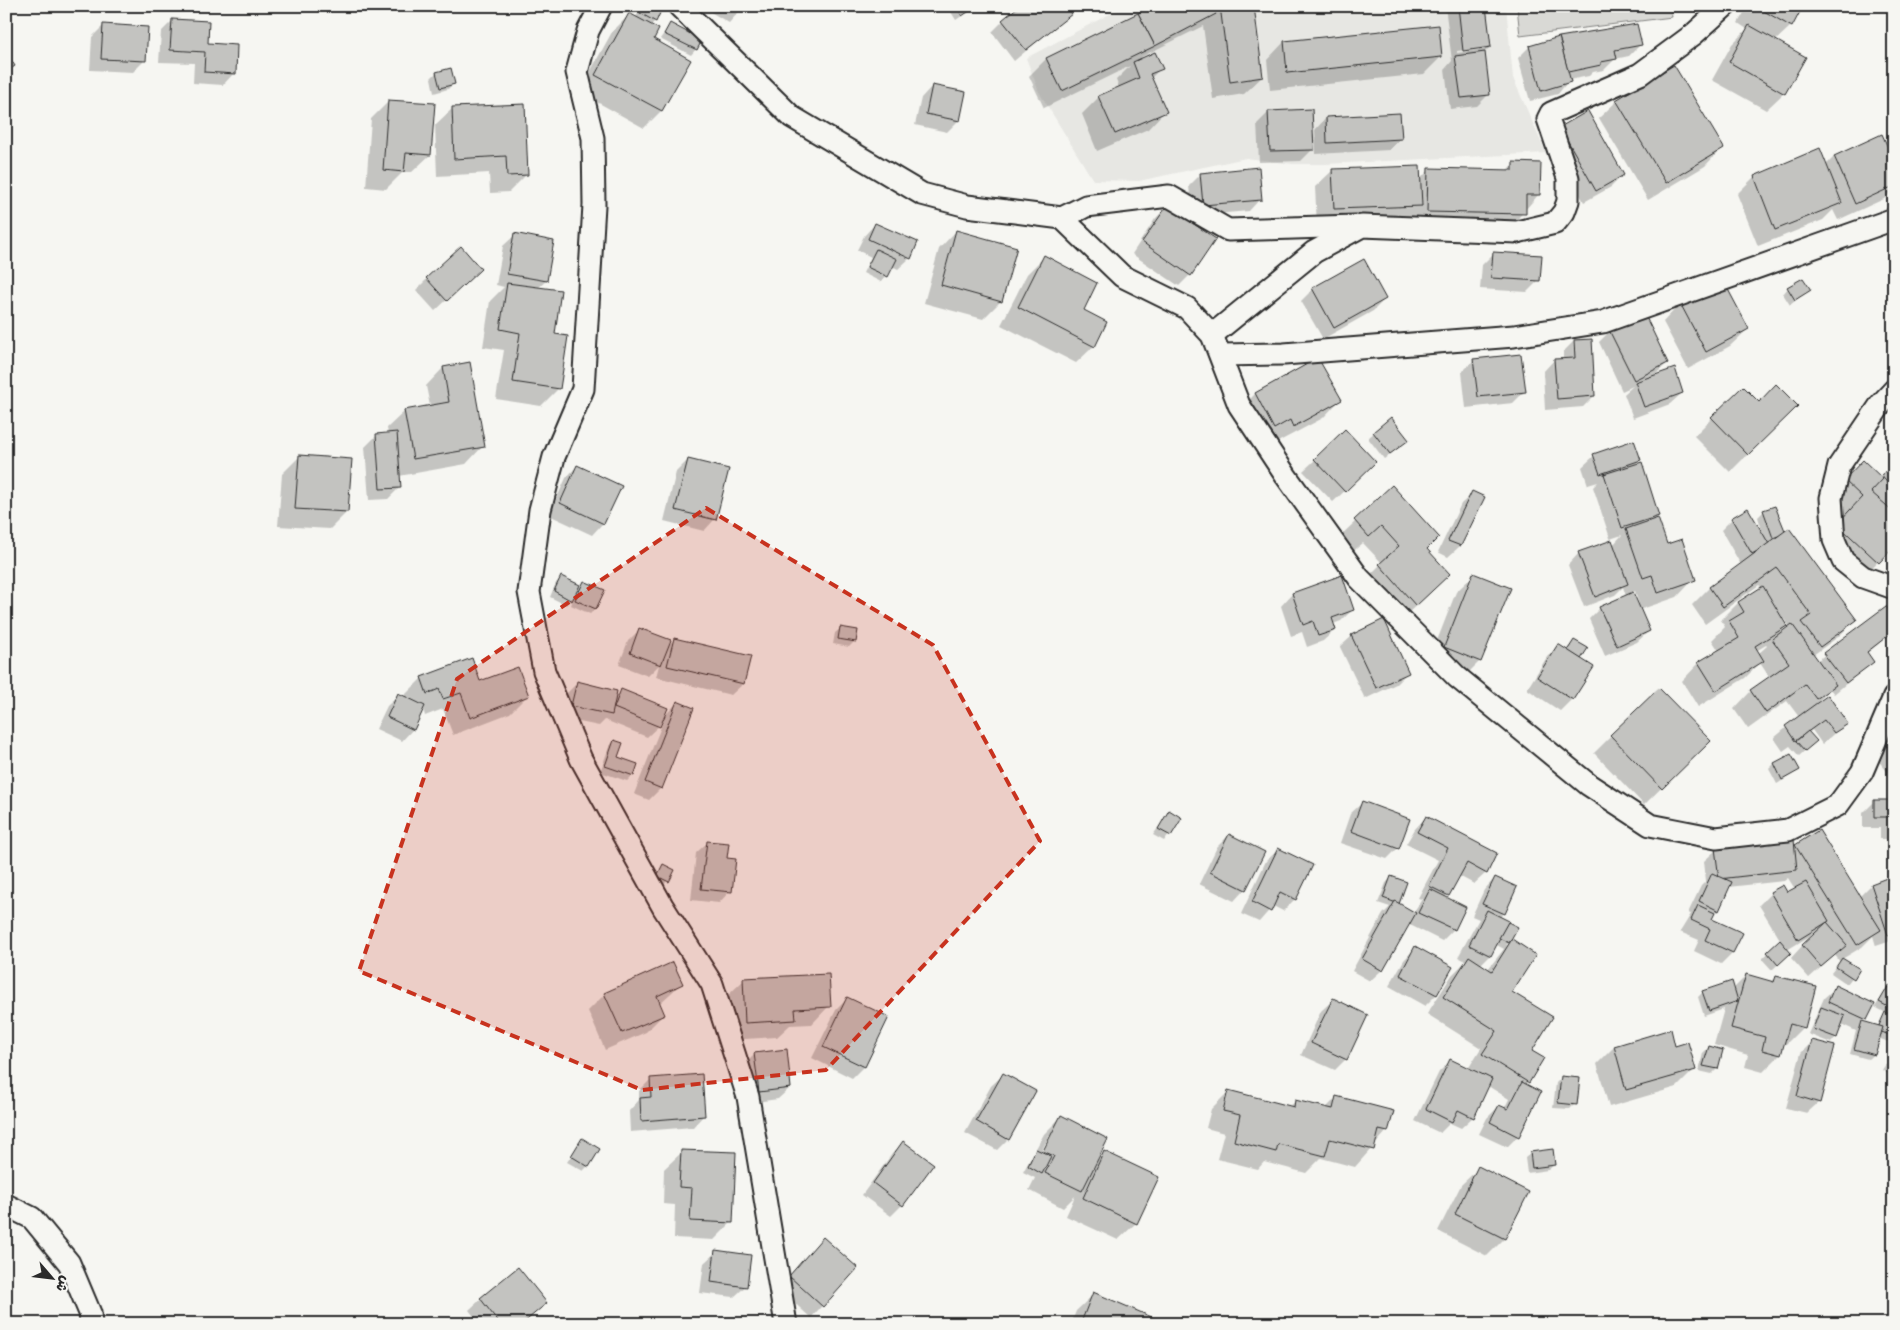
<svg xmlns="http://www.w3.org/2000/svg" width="1900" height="1330" viewBox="0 0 1900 1330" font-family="Pangolin,'Playpen Sans Arabic',sans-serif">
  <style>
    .built { fill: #e7e7e3 }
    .green { fill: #d9d9d5; stroke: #828280 }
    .shadow { fill: #0003; fill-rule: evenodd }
    .building { fill: #c3c3c0; stroke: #2b2b2b }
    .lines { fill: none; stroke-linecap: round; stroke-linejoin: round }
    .minor-casing { stroke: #2b2b2b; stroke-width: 25 }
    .minor { stroke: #f6f6f2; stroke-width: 21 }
    .marked { fill: #c8321e; fill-opacity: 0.2; stroke: #c8321e; stroke-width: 4; stroke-dasharray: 10 6; stroke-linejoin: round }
  </style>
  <rect width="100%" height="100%" fill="#f6f6f2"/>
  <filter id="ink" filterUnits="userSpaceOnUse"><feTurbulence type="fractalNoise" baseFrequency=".02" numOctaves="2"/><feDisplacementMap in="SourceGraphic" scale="10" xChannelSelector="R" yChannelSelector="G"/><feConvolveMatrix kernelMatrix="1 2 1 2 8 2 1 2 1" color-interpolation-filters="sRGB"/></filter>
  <g filter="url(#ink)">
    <path class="built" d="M1125 6H1506L1513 78 1546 153 1325 164H1293L1246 158 1139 181 1093 180 1039 92 1026 58Z"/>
    <path class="green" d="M1517 6H1670L1672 17 1520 36Z"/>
    <g class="shadow">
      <path d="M644 6 655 21 650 26 652 40 689 60 661 111 644 128 579 92 612 32 629 15 635 18Z"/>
      <path d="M711 6H744L729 23 709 11Z"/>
      <path d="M957 6H976L956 20 951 12Z"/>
      <path d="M1154 6H1252L1262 77 1244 94 1213 99 1203 26 1141 57 1161 68 1151 78 1165 111 1148 129 1097 151 1082 114 1099 97 1119 88 1116 80 1130 66 1044 108 1029 76 1046 59Z"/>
      <path d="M1445 6H1485L1490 47 1484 53 1489 94 1477 106 1450 109 1445 69 1452 61ZM1479 48V50L1457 53V51Z"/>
      <path d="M1748 6H1802L1791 26 1775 41 1784 93 1766 110 1712 80 1732 44 1747 29 1738 23Z"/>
      <path d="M1070 14 1014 61 992 32 1003 21Z"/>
      <path d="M172 21 206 45 234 73 223 85 193 83 194 63 159 62 161 32Z"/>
      <path d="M670 25 696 49 691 55 660 39Z"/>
      <path d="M103 26 144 61 133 72 90 70 92 37Z"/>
      <path d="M1284 42 1441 57 1424 74 1270 90 1267 60Z"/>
      <path d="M1640 45 1629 56 1615 59 1604 70 1593 72 1589 76 1569 80 1558 94 1530 101 1518 58 1529 47Z"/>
      <path d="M436 73 453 84 448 89 434 93 431 78Z"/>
      <path d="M932 86 959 120 947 132 915 125 921 98Z"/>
      <path d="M389 101 430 155 412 172H403L386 189 366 187 371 119Z"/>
      <path d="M1617 101 1722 148 1705 166 1648 200 1599 118Z"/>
      <path d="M453 108 527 174 509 192 490 193 489 173 437 176 435 125Z"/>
      <path d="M1269 112 1313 149 1301 161 1259 162 1257 124Z"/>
      <path d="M1326 118 1400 139 1389 150 1316 154 1315 130Z"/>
      <path d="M1561 128 1623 175 1611 187 1584 202 1549 140Z"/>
      <path d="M1819 150 1825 166 1834 157 1894 164V190L1884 199 1838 220 1833 210 1823 220 1758 246 1737 194 1754 177Z"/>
      <path d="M1514 163 1539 194 1507 231 1410 229 1411 215 1403 223 1317 226 1315 187 1333 170 1420 179 1429 170 1506 171Z"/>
      <path d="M1201 174 1260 199 1249 211 1192 216 1189 186Z"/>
      <path d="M1167 207 1190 275 1179 286 1132 254 1155 219Z"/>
      <path d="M875 224 910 258 898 269 892 266 881 282 863 273 871 257 857 250 864 236Z"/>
      <path d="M956 231 1016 248 1000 302 983 319 924 303 939 249Z"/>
      <path d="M515 235 546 281 538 288 553 335 559 388 541 406 496 399 504 350 483 347 490 301 504 287 496 285 503 246Z"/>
      <path d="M1494 253 1539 280 1527 292 1480 289 1482 265Z"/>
      <path d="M1044 257 1082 310 1094 346 1076 363 1001 325 1027 274Z"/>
      <path d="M427 279 468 280 435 311 416 290Z"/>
      <path d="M1788 288 1809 290 1790 305 1783 294Z"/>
      <path d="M1313 289 1385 299 1373 311 1323 339 1301 301Z"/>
      <path d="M1680 304 1748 329 1730 346 1688 369 1663 322Z"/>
      <path d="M1610 331 1667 363 1653 377 1682 393 1670 404 1633 418 1624 394 1633 386 1622 391 1599 342Z"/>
      <path d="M1574 341 1594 396 1583 407 1545 410 1543 372 1554 360H1563V352Z"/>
      <path d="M1474 360 1525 391 1513 403 1466 408 1462 372Z"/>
      <path d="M443 368 483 446 466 464 399 476 400 487 388 499 369 500 365 447 377 435 388 434 387 428 405 411 430 406 426 386Z"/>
      <path d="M1743 387 1759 403 1796 406 1730 472 1694 436Z"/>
      <path d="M1255 394 1340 400 1323 418 1276 443 1238 411Z"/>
      <path d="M1390 419 1402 445 1384 459 1368 438Z"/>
      <path d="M1594 456 1640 460 1634 466 1658 516 1652 522 1666 546 1694 579 1677 597 1639 610 1649 631 1637 642 1605 656 1589 619 1600 608 1626 596 1623 587 1615 595 1584 607 1568 565 1579 553 1611 541 1593 487 1598 482 1588 485 1582 467ZM1622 535 1613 545 1610 539ZM1635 591 1639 604 1637 605 1632 593Z"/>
      <path d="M299 457 347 512 330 529 278 526 282 474Z"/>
      <path d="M688 460 715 519 704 531 664 521 676 472Z"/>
      <path d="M1315 460 1363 474 1333 502 1303 471Z"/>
      <path d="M1863 462 1881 478 1894 467V545L1861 579 1821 542 1846 515 1827 499Z"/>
      <path d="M577 466 603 523 592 535 549 515 566 478Z"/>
      <path d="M1392 487 1425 549 1431 592 1398 622 1362 583 1382 563 1363 543 1351 553 1338 538Z"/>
      <path d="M1473 493 1483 498 1460 546 1448 557 1438 552 1461 504Z"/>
      <path d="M1764 511 1784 533 1856 619 1838 637 1813 655 1817 661 1886 608 1894 619V631L1867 653 1873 661 1834 694 1830 689 1816 704 1846 723 1822 744 1812 730 1808 733 1810 746 1799 756 1790 746 1783 751 1774 738 1799 717 1787 701 1748 729 1734 709 1751 691 1770 678 1760 663 1745 678 1698 707 1682 681 1699 663 1719 651 1712 640 1725 627 1721 620 1738 603 1762 588 1759 585 1705 624 1692 605 1709 588 1741 565 1721 530 1732 519 1765 540 1758 517ZM1784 619 1790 627 1779 635 1786 626 1782 620ZM1766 645 1767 646 1758 654 1756 651Z"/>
      <path d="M1474 575 1480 661 1463 678 1428 664 1456 592Z"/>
      <path d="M562 577 580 587 584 582 603 591 595 609 590 614 571 605 574 597 566 605 550 597 556 583Z"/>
      <path d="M1341 577 1353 609 1341 621 1333 624 1335 630 1323 641 1307 647 1302 632 1291 636 1281 606 1292 594Z"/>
      <path d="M841 628 854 642 849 647 833 644 835 633Z"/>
      <path d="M639 630 666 647 674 640 749 657 743 684 731 695 656 677 659 665 648 676 619 665 628 641Z"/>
      <path d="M1352 636 1407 673 1396 684 1365 699 1340 647Z"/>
      <path d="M1574 641 1580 659 1593 668 1572 699 1560 711 1527 689 1547 657 1559 645 1566 650Z"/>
      <path d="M422 678 479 683 527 696 510 713 453 735 443 709 425 716 423 709 413 729 402 741 376 729 387 706 399 695 403 697Z"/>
      <path d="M577 683 615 697 621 691 662 718 677 703 661 788 649 800 634 794 663 722 647 737 605 720 599 726 560 718 566 694Z"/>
      <path d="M1659 689 1709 741 1644 805 1594 753Z"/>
      <path d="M1894 732V774L1891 776 1871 752Z"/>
      <path d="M614 741 617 758 633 775 627 781 600 772 609 747Z"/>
      <path d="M1774 764 1799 770 1777 784 1769 769Z"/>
      <path d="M1875 801 1894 802V839H1880V828H1863V813Z"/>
      <path d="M1362 803 1398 848 1387 859 1340 843 1350 814Z"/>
      <path d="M1169 812 1180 818 1164 841 1153 835Z"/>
      <path d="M1426 817 1486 873 1474 884 1459 876 1445 898 1454 929 1442 941 1408 924 1382 970 1370 981 1352 971 1383 914 1390 907 1378 903 1386 883 1391 878 1397 904 1413 913 1422 899 1418 898 1438 860 1406 844 1415 829Z"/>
      <path d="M1229 835 1245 889 1234 901 1199 884 1217 847Z"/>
      <path d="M708 842 725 859 730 891 719 903 691 900 696 853Z"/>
      <path d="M1796 846 1859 897 1871 885 1891 878 1894 886V940L1876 946 1873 936 1862 947 1842 959 1858 970 1847 984 1831 973 1840 962 1835 955 1809 978 1791 958 1813 934 1787 950 1790 953 1772 970 1762 959 1781 941 1759 905 1771 893 1782 886 1787 894 1795 889 1788 878 1784 881 1728 887 1718 910 1710 919 1741 934 1732 953 1721 964 1694 951 1699 940 1680 932 1691 914 1688 913 1701 886 1706 881 1704 861 1716 850 1794 848Z"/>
      <path d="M1278 850 1295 899 1283 911 1273 906 1259 922 1241 914 1266 861Z"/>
      <path d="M663 866 674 870 663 887 652 882Z"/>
      <path d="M1495 878 1504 913 1499 918 1516 928 1506 946 1512 941 1511 993 1530 1051 1542 1059 1525 1085 1518 1136 1507 1147 1479 1134 1487 1118 1499 1106 1504 1109 1509 1099 1488 1086 1473 1117 1461 1128 1450 1123 1440 1133 1415 1121 1439 1072 1450 1061 1468 1069 1481 1048 1427 1014 1452 975 1466 961 1458 957 1479 919 1472 916 1484 890ZM1495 944 1504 949 1488 969 1480 965 1490 955Z"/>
      <path d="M1415 948 1436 995 1425 1006 1389 986 1404 960Z"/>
      <path d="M1746 976 1771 982 1777 977 1803 1027 1786 1044H1783L1780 1055 1763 1072 1745 1067 1748 1055 1714 1045 1724 1009 1704 1016 1698 997 1703 992 1733 989Z"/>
      <path d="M744 980 829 1006 812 1024 790 1025 777 1037 728 1040 726 997Z"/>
      <path d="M681 984 659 1004 664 1014 646 1032 605 1050 588 1011 605 994Z"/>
      <path d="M1889 986 1894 989V1041L1891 1043 1878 1038 1874 1054 1868 1059 1850 1054 1856 1031 1841 1024 1836 1037 1831 1043 1808 1034 1824 998 1836 987 1866 1019 1863 1023 1877 1027 1886 1013 1875 1007Z"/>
      <path d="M848 998 864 1066 852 1078 812 1058 836 1010Z"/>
      <path d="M1333 1000 1346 1059 1335 1070 1301 1055 1321 1011Z"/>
      <path d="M1813 1041 1819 1102 1807 1113 1786 1108 1801 1053Z"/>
      <path d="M1614 1047 1694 1070 1677 1087 1609 1107 1597 1064Z"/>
      <path d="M1709 1047 1722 1051 1717 1069 1712 1074 1699 1071 1703 1053Z"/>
      <path d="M1894 1052V1078L1882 1070Z"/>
      <path d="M755 1054 790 1088 778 1099 748 1103 743 1066Z"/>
      <path d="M1003 1075 1008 1139 997 1150 965 1133 991 1086Z"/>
      <path d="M1561 1078 1575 1104 1570 1109 1553 1108 1556 1083Z"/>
      <path d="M650 1080 704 1115 693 1127 630 1132 629 1111 639 1100V1091Z"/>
      <path d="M1229 1091 1289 1107 1296 1101 1325 1109 1337 1097 1387 1131 1355 1167 1321 1158 1306 1173 1264 1162 1258 1169 1217 1159 1224 1133 1206 1128 1211 1109Z"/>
      <path d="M1061 1117 1095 1162 1105 1153 1136 1223 1118 1240 1066 1216 1075 1196 1063 1208 1029 1190 1035 1178 1023 1172 1044 1134ZM1049 1136H1052L1042 1157 1039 1156Z"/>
      <path d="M1894 1118V1136L1886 1131Z"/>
      <path d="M6 1135 10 1137 6 1145Z"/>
      <path d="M582 1140 588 1166 583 1171 567 1162Z"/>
      <path d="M904 1142 902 1205 891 1216 862 1195 892 1154Z"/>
      <path d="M682 1152 732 1222 714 1240 674 1238 675 1205 663 1204 664 1169Z"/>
      <path d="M1531 1153 1554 1165 1548 1170 1527 1173 1525 1158Z"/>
      <path d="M1479 1168 1504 1239 1487 1256 1438 1231 1461 1185Z"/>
      <path d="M812 1250 856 1268 811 1318 778 1288Z"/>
      <path d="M716 1252 746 1286 734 1297 700 1293 704 1263Z"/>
      <path d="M1094 1294 1165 1324H1071L1076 1311Z"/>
      <path d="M481 1299 546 1303 523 1324H480L469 1310Z"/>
    </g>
    <g class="building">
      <path d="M643 6H649L660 13 656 22 640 13Z"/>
      <path d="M956 6H977L962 16Z"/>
      <path d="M1019 6H1066L1072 14 1026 50 1002 20Z"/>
      <path d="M1151 6H1212L1216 14 1155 46 1138 13Z"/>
      <path d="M1220 6H1254L1263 77 1230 82Z"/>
      <path d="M1458 6H1486L1491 47 1463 51Z"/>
      <path d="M1755 6H1803L1792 27Z"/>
      <path d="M629 13 659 29 654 39 691 60 662 111 595 75Z"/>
      <path d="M1138 13 1155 46 1062 91 1046 58Z"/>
      <path d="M172 19 209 21 208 43 237 45 236 74 204 72 205 52 170 50Z"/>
      <path d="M670 23 702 40 697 50 664 34Z"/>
      <path d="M103 24 148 27 146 61 101 59Z"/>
      <path d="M1637 24 1642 45 1615 50 1617 59 1601 62V65L1568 72 1559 37Z"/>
      <path d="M1439 25 1442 57 1287 73 1284 41Z"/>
      <path d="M1749 25 1806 57 1785 94 1729 62Z"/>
      <path d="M1559 37 1571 82 1541 91 1529 46Z"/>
      <path d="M6 52 15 66 6 72Z"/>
      <path d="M1155 52 1163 69 1150 74 1167 112 1115 134 1098 96 1139 78 1133 62Z"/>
      <path d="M1485 52 1490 95 1461 98 1455 56Z"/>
      <path d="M1674 65 1724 148 1666 183 1616 100Z"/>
      <path d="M451 68 455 84 440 88 436 72Z"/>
      <path d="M932 85 966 92 960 121 926 114Z"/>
      <path d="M388 100 435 103 431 155 406 153 404 172 383 170Z"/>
      <path d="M525 104 528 175 507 176 506 156 454 159 452 107Z"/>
      <path d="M1312 109 1314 150 1270 151 1268 111Z"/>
      <path d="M1588 111 1624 175 1596 191 1560 127Z"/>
      <path d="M1400 113 1402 139 1327 143 1326 117Z"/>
      <path d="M1882 134 1894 161V186L1855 204 1834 156Z"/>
      <path d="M1820 148 1842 203 1775 230 1754 176Z"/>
      <path d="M1513 162 1541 163 1540 195H1526V214L1427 212 1428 168 1513 170Z"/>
      <path d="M1420 166 1422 206 1334 209 1332 169Z"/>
      <path d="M1259 167 1262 200 1203 205 1200 173Z"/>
      <path d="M1167 206 1216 239 1191 276 1142 242Z"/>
      <path d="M875 223 918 242 911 259 868 239Z"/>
      <path d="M956 230 1017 247 1002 302 941 285Z"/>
      <path d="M514 233 554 241 547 281 507 274Z"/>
      <path d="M461 246 481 269 447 301 426 278Z"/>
      <path d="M876 249 897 259 888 277 867 267Z"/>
      <path d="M1493 252 1542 255 1540 281 1491 278Z"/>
      <path d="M1044 255 1097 283 1084 310 1107 322 1095 347 1018 307Z"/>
      <path d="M1364 259 1386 299 1334 328 1312 288Z"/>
      <path d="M1803 278 1811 290 1795 300 1787 287Z"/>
      <path d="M1723 280 1749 329 1706 352 1680 303Z"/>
      <path d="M507 283 561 290 555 334 568 336 560 389 513 382 520 333 500 329Z"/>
      <path d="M1644 313 1668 363 1634 380 1609 330Z"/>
      <path d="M1592 339 1595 396 1557 399 1554 359 1575 358 1574 340Z"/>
      <path d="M1521 354 1526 392 1478 397 1473 359Z"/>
      <path d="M1318 358 1342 400 1293 427 1290 420 1274 429 1255 393Z"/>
      <path d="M470 362 485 447 413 459 404 410 449 402 443 367Z"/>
      <path d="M1675 368 1683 393 1644 407 1635 382Z"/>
      <path d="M1776 384 1798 406 1748 455 1711 417 1743 386 1759 402Z"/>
      <path d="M1391 417 1409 440 1390 454 1373 432Z"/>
      <path d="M1345 429 1376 462 1345 492 1314 459Z"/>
      <path d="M397 432 401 488 380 489 376 434Z"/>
      <path d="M1634 440 1641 460 1600 474 1593 454Z"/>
      <path d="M299 455 352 459 348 512 295 509Z"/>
      <path d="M688 459 729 469 716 520 675 510Z"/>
      <path d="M1863 460 1883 479 1871 492 1894 512V547L1879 563 1837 524 1862 497 1844 480Z"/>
      <path d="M1642 462 1659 516 1622 528 1604 474Z"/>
      <path d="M577 465 622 486 604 524 560 503Z"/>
      <path d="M1894 466V491L1881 475Z"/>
      <path d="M1392 485 1439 537 1427 549 1450 574 1416 606 1379 564 1399 546 1381 526 1369 537 1354 520Z"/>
      <path d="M1472 491 1485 497 1461 546 1448 541Z"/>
      <path d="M1775 506 1786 533 1773 538 1763 510Z"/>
      <path d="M1748 508 1769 544 1752 554 1731 518Z"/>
      <path d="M1658 518 1667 544 1682 539 1696 580 1658 593 1652 575 1643 578 1626 529Z"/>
      <path d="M1789 528 1857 620 1820 647 1801 622 1811 615 1777 568 1723 607 1709 587Z"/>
      <path d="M1612 540 1628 584 1595 597 1578 552Z"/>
      <path d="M1473 573 1511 588 1481 662 1444 647Z"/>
      <path d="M1342 575 1354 610 1332 618 1336 630 1318 636 1313 621 1303 625 1292 593Z"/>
      <path d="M561 576 580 585 572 601 554 591Z"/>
      <path d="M584 581 605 590 596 609 575 600Z"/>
      <path d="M1763 586 1787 626 1755 646 1764 661 1716 691 1698 662 1739 638 1729 621 1744 612 1738 602Z"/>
      <path d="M1633 592 1650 631 1617 646 1599 607Z"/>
      <path d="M1886 606 1894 617V631L1867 652 1874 662 1846 683 1823 653Z"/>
      <path d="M1384 619 1409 673 1376 688 1351 635Z"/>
      <path d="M1792 624 1836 685 1816 699 1805 684 1766 713 1750 690 1789 663 1772 639Z"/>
      <path d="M840 627 858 630 856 642 838 639Z"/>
      <path d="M639 628 671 640 661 665 630 653Z"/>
      <path d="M674 638 751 656 744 684 667 666Z"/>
      <path d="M1574 640 1588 648 1581 659 1567 651Z"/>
      <path d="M1558 644 1594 667 1573 700 1537 677Z"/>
      <path d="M472 658 480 681 518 667 529 696 470 718 461 693 443 699 439 689 427 694 421 677Z"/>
      <path d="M577 681 617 691 612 715 571 706Z"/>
      <path d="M1659 688 1711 741 1662 789 1610 735Z"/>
      <path d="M621 689 668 708 660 727 614 708Z"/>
      <path d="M398 693 425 706 414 730 387 717Z"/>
      <path d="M1828 695 1848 724 1834 733 1824 720 1795 741 1785 726Z"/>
      <path d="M677 701 694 708 662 789 645 782Z"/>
      <path d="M1894 730V754L1882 740Z"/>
      <path d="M1808 731 1817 741 1805 751 1796 741Z"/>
      <path d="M614 740 623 743 618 757 638 764 634 776 605 766Z"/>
      <path d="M1791 754 1800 770 1782 780 1774 763Z"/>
      <path d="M1874 800H1894V828H1891V817H1874Z"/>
      <path d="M1362 801 1410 819 1399 849 1351 831Z"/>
      <path d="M1169 810 1182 818 1171 836 1158 829Z"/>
      <path d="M1426 816 1497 853 1487 874 1467 863 1449 896 1429 886 1448 848 1417 832Z"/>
      <path d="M1819 830 1881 930 1857 945 1795 845Z"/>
      <path d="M1229 834 1265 852 1246 890 1210 872Z"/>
      <path d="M1794 840 1797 870 1719 879 1715 848Z"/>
      <path d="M707 841 729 843 727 858 736 859 732 892 701 889Z"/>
      <path d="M1278 848 1313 865 1296 900 1280 892 1271 912 1252 902Z"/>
      <path d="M663 864 675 870 669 882 657 876Z"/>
      <path d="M1712 873 1732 882 1719 911 1699 901Z"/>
      <path d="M1391 876 1407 882 1399 904 1383 898Z"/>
      <path d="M1892 876 1894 933 1888 935 1871 884Z"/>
      <path d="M1495 877 1517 887 1505 914 1482 904Z"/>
      <path d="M1806 882 1829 921 1798 940 1770 892 1783 885 1787 892Z"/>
      <path d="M1430 889 1466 907 1455 930 1418 913Z"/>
      <path d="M1395 901 1416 913 1383 971 1362 959Z"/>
      <path d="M1698 905 1715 913 1712 919 1743 933 1733 953 1705 940 1710 929 1691 920Z"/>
      <path d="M1487 910 1509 921 1491 956 1469 945Z"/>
      <path d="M1508 922 1518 927 1509 943 1499 938Z"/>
      <path d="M1827 922 1847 945 1821 967 1802 945Z"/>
      <path d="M1512 939 1536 955 1512 992 1553 1017 1532 1051 1544 1058 1529 1083 1482 1054 1497 1031 1443 997 1469 956 1492 971Z"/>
      <path d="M1780 940 1791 953 1778 965 1767 952Z"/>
      <path d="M1415 946 1453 967 1437 995 1400 975Z"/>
      <path d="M1842 958 1860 969 1854 979 1836 967Z"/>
      <path d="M673 962 683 984 657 996 665 1015 622 1033 604 993Z"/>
      <path d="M829 974 831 1007 795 1009 796 1020 745 1023 743 978Z"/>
      <path d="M1746 974 1774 982 1776 976 1816 986 1805 1028 1790 1024 1781 1055 1762 1050 1765 1037 1731 1028Z"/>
      <path d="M1732 981 1738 1001 1709 1011 1702 991Z"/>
      <path d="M1835 985 1875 1004 1867 1020 1828 1002Z"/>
      <path d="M1889 985 1894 987V1010L1879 1002Z"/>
      <path d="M847 997 889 1017 865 1067 823 1047Z"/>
      <path d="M1333 998 1368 1015 1347 1060 1311 1043Z"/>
      <path d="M1821 1007 1845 1016 1837 1038 1813 1029Z"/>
      <path d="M1885 1012 1894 1016V1037L1877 1030Z"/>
      <path d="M1862 1021 1883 1027 1875 1055 1854 1049Z"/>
      <path d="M1671 1029 1675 1046 1688 1042 1696 1070 1626 1090 1614 1046Z"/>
      <path d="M1812 1040 1835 1046 1820 1103 1797 1096Z"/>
      <path d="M1709 1046 1723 1050 1718 1069 1703 1066Z"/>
      <path d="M787 1049 791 1088 759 1092 754 1053Z"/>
      <path d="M1450 1059 1492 1079 1474 1118 1458 1110 1452 1122 1426 1109Z"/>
      <path d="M1003 1073 1036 1091 1009 1140 976 1121Z"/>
      <path d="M702 1074 705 1116 641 1121 640 1098 651 1097 650 1078Z"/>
      <path d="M1561 1076 1580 1078 1577 1105 1558 1103Z"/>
      <path d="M1522 1082 1541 1092 1519 1137 1490 1122 1499 1105 1508 1109Z"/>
      <path d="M1228 1090 1294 1107 1295 1100 1333 1109 1336 1096 1394 1111 1388 1132 1379 1130 1374 1150 1330 1139 1325 1156 1278 1144 1276 1152 1234 1141 1240 1115 1223 1111Z"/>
      <path d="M1061 1115 1108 1139 1082 1191 1045 1173 1054 1156 1043 1151Z"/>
      <path d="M582 1138 600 1149 589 1167 571 1156Z"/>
      <path d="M903 1141 934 1164 903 1206 873 1183Z"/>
      <path d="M1036 1149 1051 1156 1042 1174 1028 1166Z"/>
      <path d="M1553 1149 1555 1165 1532 1168 1530 1152Z"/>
      <path d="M681 1150 736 1152 733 1223 690 1221 692 1188 679 1187Z"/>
      <path d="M1104 1151 1159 1177 1137 1224 1083 1198Z"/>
      <path d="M1478 1166 1529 1192 1505 1239 1455 1214Z"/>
      <path d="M823 1237 858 1268 823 1307 789 1276Z"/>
      <path d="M715 1250 751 1255 747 1287 711 1282Z"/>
      <path d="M518 1267 547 1303 522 1324H500L480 1298Z"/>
      <path d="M1093 1292 1168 1324H1092L1082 1320Z"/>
    </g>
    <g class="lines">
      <defs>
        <g id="minor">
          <path d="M601 6 588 31 577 72 593 138 594 205 583 389 554 457 540 510 529 592 544 671 581 759 663 907 712 984 748 1097 786 1324"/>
          <path d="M679 6 792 117 922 194 967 206 1062 218 1122 276 1187 308 1212 335 1239 405 1286 476 1359 578 1457 677 1589 785 1650 825 1716 838 1788 830 1838 805 1862 772 1894 697"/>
          <path d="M1062 218 1086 206 1169 196 1228 230 1356 226"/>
          <path d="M1212 335 1314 252 1362 226 1517 232 1555 223 1564 212 1568 201V178L1548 119 1551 113 1640 74 1694 34 1725 6"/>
          <path d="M1221 355 1284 354 1514 336 1603 322 1894 219"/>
          <path d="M1894 390 1881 404 1839 466 1831 498 1834 540 1843 561 1863 577 1894 588"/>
          <path d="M6 1205 32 1218 69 1263 90 1313 91 1324"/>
        </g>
      </defs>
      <use href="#minor" class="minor-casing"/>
      <use href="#minor" class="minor"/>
    </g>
  </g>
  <path class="marked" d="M706 508 933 645 1040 841 826 1070 642 1090 359 971 457 679Z"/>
  <rect width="1900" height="1330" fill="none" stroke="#f6f6f2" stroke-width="25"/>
  <rect x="12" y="12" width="1875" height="1305" fill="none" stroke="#2b2b2b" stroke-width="2" filter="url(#ink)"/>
  <g transform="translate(52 1278) rotate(118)" stroke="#f6f6f2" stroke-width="4" paint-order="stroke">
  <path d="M0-4L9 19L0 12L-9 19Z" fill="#2b2b2b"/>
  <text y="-8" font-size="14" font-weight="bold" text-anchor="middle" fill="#2b2b2b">ش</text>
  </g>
</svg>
